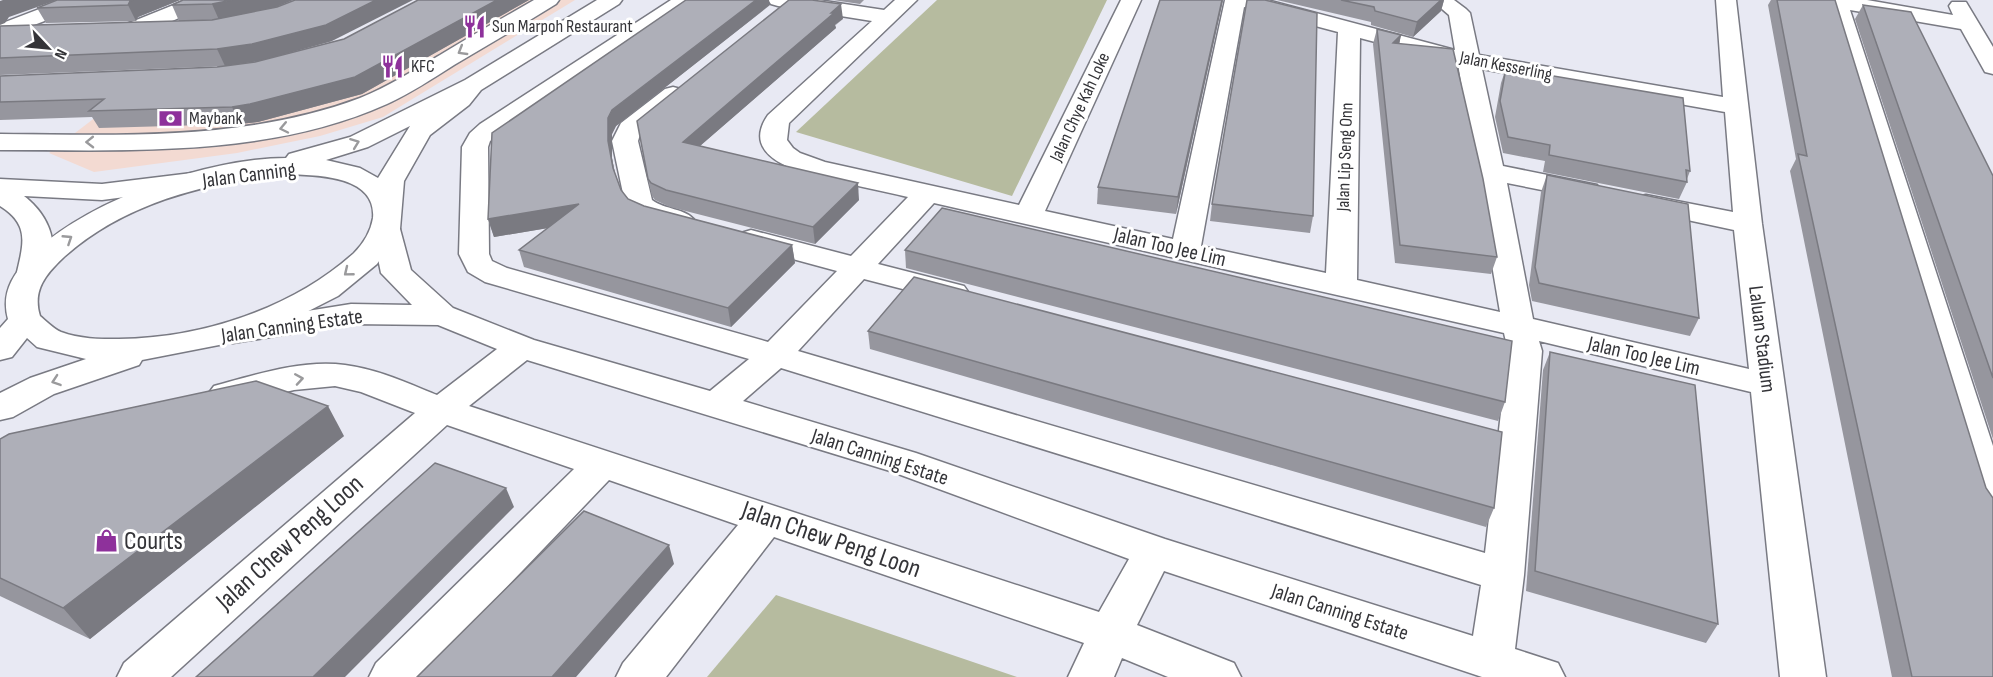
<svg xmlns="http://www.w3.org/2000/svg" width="1993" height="677" viewBox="0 0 1993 677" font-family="'Sofia Sans Condensed',sans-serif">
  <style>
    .commercial { fill: #f3dad2 }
    .green { fill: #b6bb9f }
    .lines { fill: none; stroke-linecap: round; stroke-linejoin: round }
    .minor-casing { stroke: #797a83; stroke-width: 3 }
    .major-casing { stroke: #797a83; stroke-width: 3 }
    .minor { fill: #fff; fill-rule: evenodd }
    .major { fill: #fff; fill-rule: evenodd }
    .wall { fill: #96969e }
    .shaded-wall { fill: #7a7a81 }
    .building { fill: #aeafb8; stroke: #7a7a81; stroke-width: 1.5 }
    .oneway { stroke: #9a9a9c }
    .labels { text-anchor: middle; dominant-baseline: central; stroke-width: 6; stroke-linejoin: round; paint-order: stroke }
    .far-poi-label { font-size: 18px; fill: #343438; stroke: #fff; text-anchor: start }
    .far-street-label { font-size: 18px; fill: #343438; stroke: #fff }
    .street-label { font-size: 21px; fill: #343438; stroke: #fff }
    .near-street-label { font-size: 26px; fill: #343438; stroke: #fff }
    .near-poi-label { font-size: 26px; fill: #343438; stroke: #fff; text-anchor: start }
  </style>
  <rect width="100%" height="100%" fill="#e8e9f3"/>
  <path class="commercial" d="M436 0H575L383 117 320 136 237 153 94 172 49 153 144 80 328 56Z"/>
  <g class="green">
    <path d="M937 0H1107L1012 196 796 132Z"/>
    <path d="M776 595 1017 677H707Z"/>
  </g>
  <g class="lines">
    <defs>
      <g id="minor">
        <path d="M63 0H92L89 4 0 38V24Z"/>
        <path d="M186 0H214L211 4 140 35 132 37 124 35 121 30 124 25Z"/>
        <path d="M534 0H559L556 4C522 25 488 45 454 65 432 79 411 93 387 104 267 158 128 150 0 150V134C120 135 245 141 360 98 388 87 414 70 440 55 471 36 503 18 534 0Z"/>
        <path d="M671 0H695L692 4 490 141 488 147 489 254 492 261 507 268 768 342 837 271 741 245 736 239 741 233 751 230 851 256 908 197C889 193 869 188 849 184 820 177 734 164 768 115L872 21 778 6 771 4 768 0H818L884 10 895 0H917L789 123 787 140 793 148 800 153 825 162 1019 205 1121 0H1141L1045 211 1173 239 1225 0H1267L1455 50 1449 15 1442 9 1422 4 1419 0H1454L1466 9 1470 13 1479 55 1723 97 1716 0H1736L1762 224 1826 677H1780L1751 392 1539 341 1542 351 1524 575 1515 649 1558 663 1565 677H1482L1164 571 1137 625 1234 663 1241 677H1168L1122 658 1114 677H1068L1084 643 774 537 666 677H616L623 663 738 525 609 480 421 677H369L376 663 574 469 447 425 171 677H117L124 663 415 413 361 392 335 386 294 390 226 406 214 402 208 394 214 386C254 375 303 359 345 365 377 369 407 383 437 395L497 349 438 325 351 324 233 343 221 340 217 333 221 326 233 323 351 304 412 305 381 273 372 229 376 223 386 220 396 223 400 229 411 270 453 308 534 340 710 391 749 359 485 282 468 272 459 254 462 147 470 133 480 124ZM1244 7 1338 32 1326 273 1201 246ZM1360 38 1458 64 1500 312 1357 280ZM1482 69 1725 112 1733 212 1646 195 1636 197 1632 203 1636 209 1734 230 1749 369 1533 319 1507 183 1587 199 1597 197 1601 191 1597 185 1503 166ZM934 203 1504 333 1508 351 1485 553 798 351 864 279 953 302 964 300 969 293 964 286 878 264ZM527 360 890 471 1129 559 1099 612 469 406ZM781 368 1481 585 1473 636 1165 539 916 453 743 401Z"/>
        <path d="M1821 0H1867L1953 15 1949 6 1952 2H1966L1993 47V74L1985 72 1961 29 1850 10 1993 446V521L1979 516 1973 506 1828 5Z"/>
        <path d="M673 87 681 89 685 94 641 131 638 141 652 200C665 210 686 208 695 221L691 227C670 232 637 221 625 203L612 141 621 123 665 89Z"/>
        <path d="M192 173 202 175 206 181 202 187 102 200 24 196C50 216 63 249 43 278L32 281 21 278 17 272C24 242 29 224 0 206V179L102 184Z"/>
      </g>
      <path id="major" d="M597 0H622L619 4 481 90 469 105 430 135 404 181 400 229 377 264 338 296 283 324 219 345 142 360 139 365 54 394 13 417 0 420V393L30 378 86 359 37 347 27 338 12 357 0 360V328L8 319C0 290 16 270 36 251 91 199 210 158 286 158L289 154 350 137 465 80ZM410 126 378 178 360 168 326 160 368 147ZM279 174C310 175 377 173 373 218 371 231 363 244 354 253 292 309 201 338 119 339 100 339 79 339 61 332 54 329 46 321 40 316 32 290 46 274 64 257 123 204 203 184 279 174Z"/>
    </defs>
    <use href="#minor" class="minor-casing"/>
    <use href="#major" class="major-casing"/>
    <use href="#minor" class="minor"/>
    <use href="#major" class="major"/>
  </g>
  <g class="wall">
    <path d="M57 0H180L138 17 136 21 46 23 37 8Z"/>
    <path d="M293 0 274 8 332 41 260 61 225 66 0 75V26L213 20 179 21 172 5Z"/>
    <path d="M418 0H529L362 94 258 122 240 124 99 128 92 117 0 120V76L217 67 255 62 344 39Z"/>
    <path d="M833 0H864L860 4Z"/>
    <path d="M1223 0 1176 214 1097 204 1098 187Z"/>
    <path d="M1277 0H1444L1441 11 1413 37 1371 25V22Z"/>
    <path d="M1771 0H1835L1993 677H1892L1790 171 1796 159 1768 5Z"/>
    <path d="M770 5 616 126 612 134V158L615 173 621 190 628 199 644 206 792 245 795 263 731 327 524 267 519 250 548 228 494 237 488 219Z"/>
    <path d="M1863 5 1993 176V439L1855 19Z"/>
    <path d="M843 19 835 25 836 28 700 146 859 200 815 244 670 207 655 200 652 196 648 179Z"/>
    <path d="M1377 29 1401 35 1399 44 1497 257 1491 274 1395 263 1373 44Z"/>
    <path d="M1506 68 1690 171 1687 179V182L1679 199 1543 172 1545 161 1503 153 1495 117 1501 83Z"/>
    <path d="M1547 175 1699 318 1690 336 1532 301 1529 285 1541 192Z"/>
    <path d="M1212 204 1313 216 1310 233 1210 221Z"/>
    <path d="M905 250 1505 402 1498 421 906 268Z"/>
    <path d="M868 331 1494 508 1486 527 870 349Z"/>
    <path d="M1550 352 1718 624 1706 643 1526 591 1543 370Z"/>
    <path d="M344 436 90 639 0 596V439Z"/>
  </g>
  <g class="shaded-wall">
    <path d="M3 0H57L9 17 5 23 0 25V1Z"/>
    <path d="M133 0H180L138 17 136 21 128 5 130 1Z"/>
    <path d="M232 0H293L269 10 219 20 212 4Z"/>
    <path d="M376 0H413L332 41 260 61 225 66 217 49Z"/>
    <path d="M497 0H529L362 94 258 122 240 124 232 107Z"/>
    <path d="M756 0H769L770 5 616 126 612 134V158L617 185 608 141V118L612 110Z"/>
    <path d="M1222 0H1223L1176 214 1178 197Z"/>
    <path d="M1441 0H1444L1441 11 1413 37 1417 22Z"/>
    <path d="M841 4 843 19 835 25 836 28 686 158 683 142Z"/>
    <path d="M1401 35 1398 50 1393 43Z"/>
    <path d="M858 183 859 200 815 244 813 227Z"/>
    <path d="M579 204 584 222 494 237 488 219Z"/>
    <path d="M792 245 795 263 731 327 728 308Z"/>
    <path d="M328 406 344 436 90 639 63 608Z"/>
    <path d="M506 488 514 507 345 677H313Z"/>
    <path d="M669 545 674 564 576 677H552Z"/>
  </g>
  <g class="building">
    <path d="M57 0H133L130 1 128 5 37 8Z"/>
    <path d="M183 0H232L212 4 172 5Z"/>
    <path d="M295 0H376L326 25 252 44 217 49 0 58V26L212 20 277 7Z"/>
    <path d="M418 0H497L355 77 250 104 232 107 89 111 104 99 0 102V76L217 67 255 62 344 39Z"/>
    <path d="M686 0H756L612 110 608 118V141L613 168 621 190 628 199 644 206 792 245 728 308 519 250 579 204 488 219 492 133Z"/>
    <path d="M789 0H812L841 4 831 13H834L683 142 858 183 813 227 666 190 651 183 648 179 637 121Z"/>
    <path d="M1160 0H1222L1178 197 1098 187Z"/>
    <path d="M1247 0H1265L1317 13 1313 216 1212 204Z"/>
    <path d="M1341 0H1441L1417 22 1375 11 1374 7Z"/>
    <path d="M1777 0H1835L1986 488 1993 498V677H1912L1798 154 1807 156Z"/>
    <path d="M1863 5 1911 12 1993 176V378Z"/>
    <path d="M1377 29 1401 35 1393 43 1453 49 1483 179 1497 257 1400 245Z"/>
    <path d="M1506 68 1683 98 1690 171 1686 170 1687 182 1549 155 1550 145 1508 137 1500 101Z"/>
    <path d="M1547 175 1688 204 1699 318 1539 283 1535 267Z"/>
    <path d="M942 208 1512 341 1505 402 905 250Z"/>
    <path d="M914 277 1502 432 1494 508 868 331Z"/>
    <path d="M1550 352 1695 385 1718 624 1535 571Z"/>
    <path d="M256 381 328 406 63 608 0 578V439L9 434Z"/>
    <path d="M435 463 506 488 313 677H196Z"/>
    <path d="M584 511 669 545 552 677H417Z"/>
  </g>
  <defs><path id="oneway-chevron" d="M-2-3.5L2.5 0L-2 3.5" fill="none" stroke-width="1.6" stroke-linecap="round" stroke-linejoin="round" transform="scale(1.5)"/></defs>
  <g class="oneway">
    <use href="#oneway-chevron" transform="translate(462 51) rotate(149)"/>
    <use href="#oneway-chevron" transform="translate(284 128) rotate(168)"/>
    <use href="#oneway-chevron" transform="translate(90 142) rotate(179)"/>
    <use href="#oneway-chevron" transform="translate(355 143) rotate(-21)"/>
    <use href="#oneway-chevron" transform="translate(68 239) rotate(-33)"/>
    <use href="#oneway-chevron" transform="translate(348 272) rotate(141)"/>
    <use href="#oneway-chevron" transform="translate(299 379) rotate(-9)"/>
    <use href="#oneway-chevron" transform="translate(56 381) rotate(161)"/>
  </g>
  <defs>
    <symbol id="restaurant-bare" viewBox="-9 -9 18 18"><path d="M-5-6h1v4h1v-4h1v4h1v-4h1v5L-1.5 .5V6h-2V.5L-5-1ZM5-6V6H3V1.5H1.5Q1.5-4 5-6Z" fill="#8e319b" stroke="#fff" stroke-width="2.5" paint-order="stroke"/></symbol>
    <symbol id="bank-bare" viewBox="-9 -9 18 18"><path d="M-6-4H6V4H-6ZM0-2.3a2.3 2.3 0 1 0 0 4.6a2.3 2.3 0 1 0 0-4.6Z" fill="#8e319b" stroke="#fff" stroke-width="2.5" paint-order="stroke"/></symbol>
    <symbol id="shop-bare" viewBox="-9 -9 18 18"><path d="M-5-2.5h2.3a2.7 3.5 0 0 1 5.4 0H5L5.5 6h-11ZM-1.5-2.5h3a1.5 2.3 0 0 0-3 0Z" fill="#8e319b" stroke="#fff" stroke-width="2.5" paint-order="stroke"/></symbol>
  </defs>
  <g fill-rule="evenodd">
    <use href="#restaurant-bare" x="458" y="10" width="33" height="33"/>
    <use href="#restaurant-bare" x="376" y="50" width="33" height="33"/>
    <use href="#bank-bare" x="154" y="102" width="33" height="33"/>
    <use href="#shop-bare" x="90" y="524" width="33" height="33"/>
  </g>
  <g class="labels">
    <g class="far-poi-label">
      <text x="492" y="26">Sun Marpoh Restaurant</text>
      <text x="411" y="66">KFC</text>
      <text x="189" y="118">Maybank</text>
    </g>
    <g class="far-street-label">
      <text transform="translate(1506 66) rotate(11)">Jalan Kesserling</text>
      <text transform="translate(1080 107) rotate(-65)">Jalan Chye Kah Loke</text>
      <text transform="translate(1345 157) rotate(-88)">Jalan Lip Seng Onn</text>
    </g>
    <g class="street-label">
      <text transform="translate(249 175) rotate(-7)">Jalan Canning</text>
      <text transform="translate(1170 247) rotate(13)">Jalan Too Jee Lim</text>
      <text transform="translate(292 326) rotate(-8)">Jalan Canning Estate</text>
      <text transform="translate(1762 339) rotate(83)">Laluan Stadium</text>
      <text transform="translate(1644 356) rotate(13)">Jalan Too Jee Lim</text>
      <text transform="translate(880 457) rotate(18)">Jalan Canning Estate</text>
      <text transform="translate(1340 612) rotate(18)">Jalan Canning Estate</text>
    </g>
    <g class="near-street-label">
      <text transform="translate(831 540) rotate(19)">Jalan Chew Peng Loon</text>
      <text transform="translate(290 543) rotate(-42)">Jalan Chew Peng Loon</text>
    </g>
    <g class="near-poi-label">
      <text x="124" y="541">Courts</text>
    </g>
  </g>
  <g transform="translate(48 48) rotate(116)" stroke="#ffffff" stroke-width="4.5" paint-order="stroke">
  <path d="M0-4.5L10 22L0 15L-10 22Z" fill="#343438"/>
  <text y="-9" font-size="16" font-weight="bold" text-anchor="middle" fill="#343438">N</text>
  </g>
</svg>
